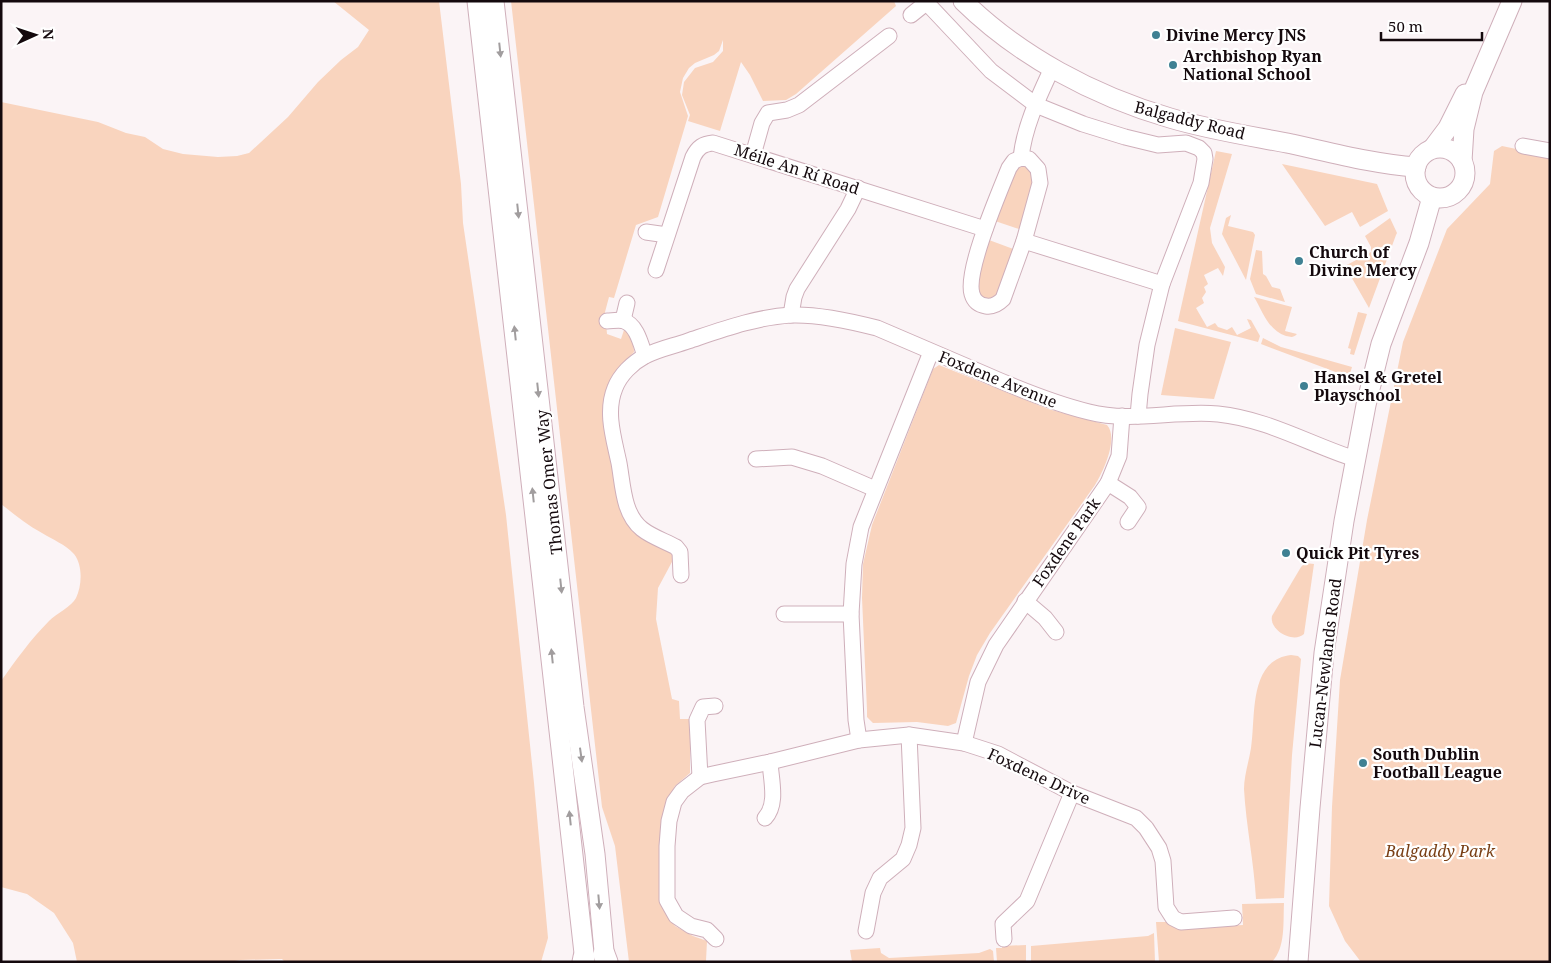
<svg xmlns="http://www.w3.org/2000/svg" width="1551" height="963" viewBox="0 0 1551 963" font-family="'Noto Serif',serif">
  <style>
    .green { fill: #f9d4be }
    .lines { fill: none; stroke-linecap: round; stroke-linejoin: round }
    .minor-casing { stroke: #cfafba; stroke-width: 17 }
    .tertiary-casing { stroke: #cfafba; stroke-width: 21 }
    .secondary-casing { stroke: #cfafba; stroke-width: 23 }
    .minor { stroke: #fff; stroke-width: 15 }
    .tertiary { stroke: #fff; stroke-width: 19 }
    .secondary { stroke: #fff; stroke-width: 21 }
    .oneway { fill: #a19d9e }
    .poi-dot { fill: #3f8193; stroke: #fff; stroke-width: 2 }
    .labels { text-anchor: middle; dominant-baseline: central; stroke-width: 4.5; stroke-linejoin: round; paint-order: stroke }
    .poi-label { font-size: 16px; font-weight: bold; fill: #14090d; stroke: #fff; text-anchor: start }
    .street-label { font-size: 16px; fill: #14090d; stroke: #fff }
    .park-label { font-size: 16px; font-style: italic; fill: #793f15; stroke: #fff }
  </style>
  <rect width="100%" height="100%" fill="#fbf4f6"/>
  <g class="green">
    <path d="M333 1H439L461 184 463 223 506 515 534 783 548 938 541 962H285L282 959 240 960 230 962H77L73 943 54 913 27 894 1 887V681C16 660 31 639 49 621 56 614 72 606 76 598 82 586 83 565 74 554 65 544 53 540 42 533 27 525 14 514 1 504V102L98 122 126 133 145 137 163 149 183 154 218 157 237 156 249 153 288 117 318 82 341 60 358 47 369 30Z"/>
    <path d="M511 1H894L896 6 796 94 786 100 763 101 750 75 741 62 720 131 688 121 690 115 682 95 684 82 695 68 713 62 723 51V40L719 51 714 55 695 63 689 68 683 78 680 92 688 116 658 217 636 225 614 298 609 297 605 312 607 334 621 339 624 330C631 334 634 345 634 352L623 363 616 373 621 502 672 555 673 560 658 588 656 619 672 699 679 701 680 719H690V773L675 786 666 804 661 834V904L675 926 693 936 707 941 706 961 723 962H629L615 846 602 807Z"/>
    <path d="M1502 146 1550 156V962H1361L1345 941 1329 906 1332 807 1340 680 1367 520 1403 342 1447 229 1490 184 1494 151Z"/>
    <path d="M1216 151 1232 154 1210 228 1212 243 1225 267 1223 276 1218 268 1204 275 1208 284 1204 287 1206 292 1202 298 1204 303 1196 308 1207 327 1215 323 1218 327 1227 330 1232 327 1237 335 1251 328 1247 319 1251 320 1260 336 1258 342 1178 321Z"/>
    <path d="M1282 164 1377 184 1388 211 1360 227 1352 212 1325 226Z"/>
    <path d="M1023 165 1032 170 1034 181 1022 230 995 221 1014 171 1018 167Z"/>
    <path d="M1231 215 1228 226 1253 232 1255 235 1246 280 1222 234 1226 218Z"/>
    <path d="M1390 218 1397 233 1396 235 1369 308 1345 266 1371 252V247L1365 236Z"/>
    <path d="M989 240 1016 250 1000 291 995 299 986 300 978 294V280Z"/>
    <path d="M1256 250 1262 251 1263 274 1266 276 1272 287 1280 289 1285 302 1256 294 1250 279Z"/>
    <path d="M1254 297 1292 307 1285 331 1297 334C1293 338 1291 337 1286 336 1268 330 1263 312 1254 297Z"/>
    <path d="M1358 312 1367 314 1354 355 1350 354 1351 349 1348 348Z"/>
    <path d="M1175 328 1231 342 1214 399 1161 395Z"/>
    <path d="M1263 338 1281 347 1352 367 1349 377 1261 344Z"/>
    <path d="M939 365 1048 409 1107 425C1119 438 1103 472 1095 485L990 633 977 655 969 676 956 723 948 726 917 722 873 723 867 717V710L862 598 863 564 872 525 933 369Z"/>
    <path d="M1305 563 1314 564 1304 634C1293 644 1269 630 1272 616L1301 567Z"/>
    <path d="M1291 655 1298 656 1301 659 1292 755 1284 898 1256 899C1254 862 1246 826 1244 789 1244 776 1249 761 1251 748 1256 717 1248 660 1291 655Z"/>
    <path d="M1284 903C1283 922 1286 947 1272 962H1159L1156 922H1166L1172 926 1179 928 1243 925 1242 904Z"/>
    <path d="M1154 933 1155 962H1031V946L1148 936Z"/>
    <path d="M1026 945V962H997L996 948H1002V946Z"/>
    <path d="M880 948 881 953 889 958 979 953 990 949 993 951 994 962H852L850 950Z"/>
  </g>
  <g class="lines">
    <defs>
      <g id="minor">
        <path d="M925 1 991 71 1036 105 1083 124 1125 137 1158 145 1186 143 1199 148 1204 153 1205 159 1201 183 1162 284 1147 345 1140 394 1138 416"/>
        <path d="M911 15 926 3"/>
        <path d="M1523 146 1550 151"/>
        <path d="M753 155 762 123 768 113 787 110 799 105 889 36"/>
        <path d="M1021 158 1029 159 1038 169 1040 183 1024 241 1003 299C998 304 993 307 986 306 979 305 974 301 972 294 965 271 999 193 1009 168L1014 161Z"/>
        <path d="M1021 158C1024 127 1039 96 1052 68"/>
        <path d="M646 232 667 235"/>
        <path d="M1024 241 1162 284"/>
        <path d="M656 270 693 157C698 147 703 144 713 143L985 229"/>
        <path d="M791 315 794 297 797 289 848 209 858 188"/>
        <path d="M623 320 627 303"/>
        <path d="M607 321C612 321 619 319 624 321 637 325 641 345 645 356"/>
        <path d="M756 459 792 457 822 466 875 489"/>
        <path d="M1108 483 1130 497 1138 507 1128 522"/>
        <path d="M681 575 680 552 676 547C665 541 652 537 642 529 623 514 623 485 619 463 614 439 605 412 615 388 620 375 632 363 645 356 658 349 674 346 688 341 721 330 756 317 791 315 819 314 850 321 877 328 912 343 947 358 982 373 1016 388 1052 403 1089 412 1131 423 1175 410 1218 414 1267 419 1309 444 1355 459"/>
        <path d="M1025 601 1045 618 1056 632"/>
        <path d="M784 614H851"/>
        <path d="M859 740 856 720 851 614 854 564 861 527 931 352"/>
        <path d="M964 743 978 682 996 645 1108 483 1119 456 1122 416"/>
        <path d="M700 777 697 720 703 707 715 706"/>
        <path d="M765 818C778 804 771 780 770 762"/>
        <path d="M866 931 873 893 880 878 903 859 909 845 913 828 909 735"/>
        <path d="M716 939 707 930 691 926 676 916 667 900V846L669 821 674 802 682 791 700 777 713 774 770 762 859 740 909 735 964 743 998 754 1072 793 1136 818 1146 828 1159 848 1163 861 1166 907 1173 918 1181 922 1234 918"/>
        <path d="M1004 939 1003 924 1027 901 1072 793"/>
      </g>
      <g id="tertiary">
        <path d="M477 1 585 962"/>
        <path d="M494 1 574 707 595 854 605 962"/>
        <path d="M963 1C1019 56 1094 96 1170 118 1210 130 1251 136 1292 144 1333 153 1374 164 1416 167"/>
        <circle cx="1440" cy="173" r="25"/>
        <path d="M1433 148 1448 128 1465 94"/>
        <path d="M1462 161 1464 129 1473 92 1512 1"/>
        <path d="M1298 962 1310 808 1324 653 1344 521 1366 405 1381 344 1419 243 1432 197"/>
      </g>
      <g id="secondary">
        <path d="M604 954 607 962"/>
        <path d="M583 962 584 957"/>
      </g>
    </defs>
    <use href="#minor" class="minor-casing"/>
    <use href="#tertiary" class="tertiary-casing"/>
    <use href="#secondary" class="secondary-casing"/>
    <use href="#minor" class="minor"/>
    <use href="#tertiary" class="tertiary"/>
    <use href="#secondary" class="secondary"/>
  </g>
  <defs><path id="oneway-solid" d="M-6-.8H1V-3.2L6.5 0L1 3.2V.8H-6Z" transform="scale(1.25)"/></defs>
  <g class="oneway">
    <use href="#oneway-solid" transform="translate(500 50) rotate(84)"/>
    <use href="#oneway-solid" transform="translate(518 211) rotate(84)"/>
    <use href="#oneway-solid" transform="translate(515 333) rotate(-96)"/>
    <use href="#oneway-solid" transform="translate(538 390) rotate(84)"/>
    <use href="#oneway-solid" transform="translate(533 495) rotate(-96)"/>
    <use href="#oneway-solid" transform="translate(561 586) rotate(84)"/>
    <use href="#oneway-solid" transform="translate(552 656) rotate(-96)"/>
    <use href="#oneway-solid" transform="translate(581 755) rotate(82)"/>
    <use href="#oneway-solid" transform="translate(570 818) rotate(-96)"/>
    <use href="#oneway-solid" transform="translate(599 902) rotate(85)"/>
  </g>
  <g class="poi-dot">
    <circle cx="1156" cy="35" r="5"/>
    <circle cx="1173" cy="65" r="5"/>
    <circle cx="1299" cy="261" r="5"/>
    <circle cx="1304" cy="386" r="5"/>
    <circle cx="1286" cy="553" r="5"/>
    <circle cx="1363" cy="763" r="5"/>
  </g>
  <g class="labels">
    <g class="poi-label">
      <text x="1166" y="35">Divine Mercy JNS</text>
      <text x="1183" y="56">Archbishop Ryan<tspan x="1183" dy="18">National School</tspan></text>
      <text x="1309" y="252">Church of<tspan x="1309" dy="18">Divine Mercy</tspan></text>
      <text x="1314" y="377">Hansel &amp; Gretel<tspan x="1314" dy="18">Playschool</tspan></text>
      <text x="1296" y="553">Quick Pit Tyres</text>
      <text x="1373" y="754">South Dublin<tspan x="1373" dy="18">Football League</tspan></text>
    </g>
    <g class="street-label">
      <text transform="translate(1190 120) rotate(14)">Balgaddy Road</text>
      <text transform="translate(797 169) rotate(18)">Méile An Rí Road</text>
      <text transform="translate(998 379) rotate(22)">Foxdene Avenue</text>
      <text transform="translate(549 482) rotate(-96)">Thomas Omer Way</text>
      <text transform="translate(1066 542) rotate(-55)">Foxdene Park</text>
      <text transform="translate(1325 663) rotate(-83)">Lucan-Newlands Road</text>
      <text transform="translate(1039 776) rotate(25)">Foxdene Drive</text>
    </g>
    <g class="park-label">
      <text x="1440" y="851">Balgaddy Park</text>
    </g>
  </g>
  <rect width="1551" height="963" fill="none" stroke="#14090d" stroke-width="5"/>
  <g transform="translate(35 35) rotate(87)" stroke="#ffffff" stroke-width="4" paint-order="stroke">
  <path d="M0-4L9 19L0 12L-9 19Z" fill="#14090d"/>
  <text y="-8" font-size="14" font-weight="bold" text-anchor="middle" fill="#14090d">N</text>
  </g>
  <path d="M1381 32v8h101v-8" fill="none" stroke="#14090d" stroke-width="2.5"/>
  <text x="1388" y="32" font-size="15" fill="#14090d" stroke="#ffffff" stroke-width="4" paint-order="stroke">50 m</text>
</svg>
